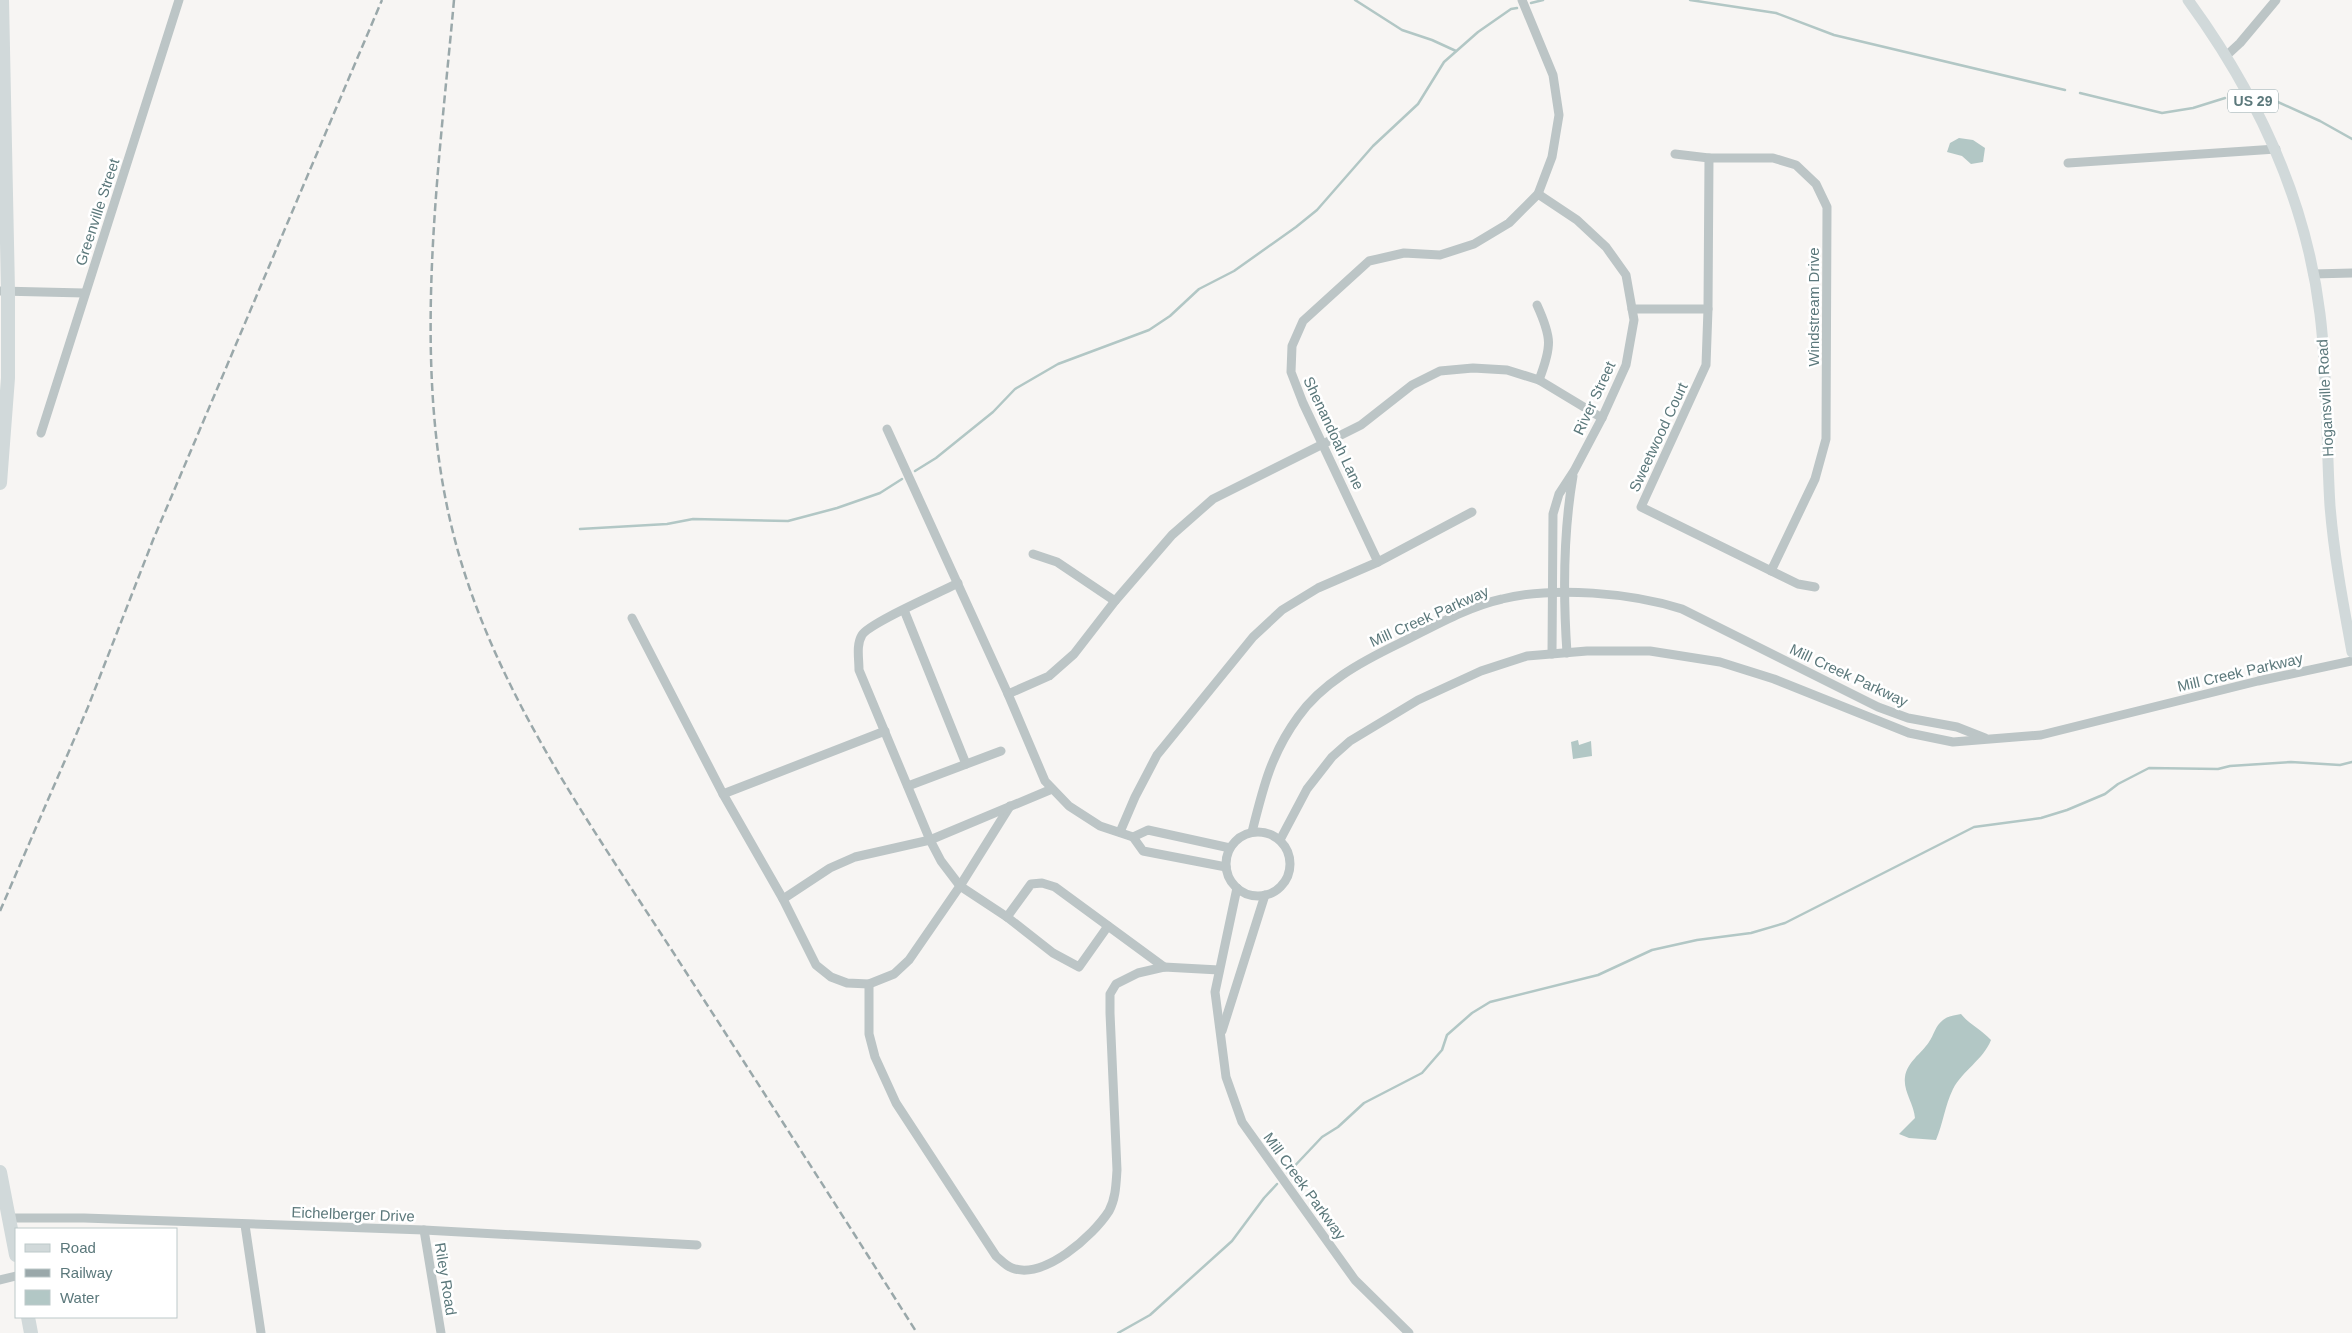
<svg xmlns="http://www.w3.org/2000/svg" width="2352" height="1333" viewBox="0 0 2352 1333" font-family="Arial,sans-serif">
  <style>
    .water { fill: #b2c7c5 }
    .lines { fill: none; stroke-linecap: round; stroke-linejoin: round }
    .stream { stroke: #b2c7c5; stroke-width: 2.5 }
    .minor { stroke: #bcc5c6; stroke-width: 9 }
    .major { stroke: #d1d9da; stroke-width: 11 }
    .highway { stroke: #d1d9da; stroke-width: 14 }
    .rail { stroke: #9aa8aa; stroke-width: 2.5; stroke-dasharray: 8 4; stroke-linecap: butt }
    .labels { text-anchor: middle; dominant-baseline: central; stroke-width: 5; stroke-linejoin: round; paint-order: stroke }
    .shield { fill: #fff; stroke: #8ca0a3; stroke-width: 1 }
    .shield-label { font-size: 14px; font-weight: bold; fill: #5b787b }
    .street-label { font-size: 15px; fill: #5b787b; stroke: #fff }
  </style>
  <rect width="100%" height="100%" fill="#f7f5f3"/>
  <g class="water">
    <path d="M1959 138 1973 140 1985 148 1983 162 1971 164 1962 156 1947 152 1950 143Z"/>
    <path d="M1578 740 1579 745 1591 741 1592 756 1573 759 1571 742Z"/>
    <path d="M1961 1014C1970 1025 1982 1030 1991 1040 1983 1060 1963 1070 1953 1089 1945 1105 1943 1124 1936 1140L1909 1138 1899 1134 1915 1118C1914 1104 1903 1091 1905 1077 1907 1062 1921 1054 1929 1042 1934 1035 1935 1026 1943 1020 1948 1016 1955 1015 1961 1014Z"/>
  </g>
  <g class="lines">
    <g class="stream">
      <path d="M1355 0 1402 30 1432 40 1456 51"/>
      <path d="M1690 0 1776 13 1834 35 2065 90"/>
      <path d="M1531 3 1543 0"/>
      <path d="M2080 93 2162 113 2193 108 2225 98"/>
      <path d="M2267 97 2320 121 2352 139"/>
      <path d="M915 471 936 458 993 412 1015 389 1058 364 1149 330 1170 316 1199 289 1234 271 1296 227 1317 210 1373 146 1418 104 1444 62 1478 32 1511 9 1517 8"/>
      <path d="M580 529 667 524 693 519 788 521 837 508 880 493 902 479"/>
      <path d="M1288 1173 1322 1137 1338 1127 1364 1103 1422 1073 1442 1050 1447 1035 1472 1013 1490 1002 1598 975 1652 950 1697 940 1751 933 1785 923 1974 827 2041 818 2067 810 2105 794 2118 784 2149 768 2218 769 2230 766 2291 762 2340 765 2352 762"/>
      <path d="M1118 1333 1150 1315 1232 1241 1264 1198 1277 1184"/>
    </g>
    <g class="minor">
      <path d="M2227 55 2240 43 2276 0"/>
      <path d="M1675 154 1709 158H1773L1796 165 1816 184 1827 207 1826 439 1815 479 1771 571"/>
      <path d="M1709 158 1708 309 1706 365 1641 507 1798 584 1815 587"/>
      <path d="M2068 163 2276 149"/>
      <path d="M1538 194 1577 220 1606 247 1626 275 1634 320 1626 365 1602 418 1574 471 1559 494 1553 514 1552 654"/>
      <path d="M2313 274 2352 273"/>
      <path d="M0 291 84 293"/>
      <path d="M1537 305C1552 338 1552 346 1539 380"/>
      <path d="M1632 309H1708"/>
      <path d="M887 429 1008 694 1045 781 1069 806 1100 826 1133 837 1143 851 1226 867"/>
      <path d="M41 433 179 0"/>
      <path d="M1033 554 1057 562 1115 601"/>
      <path d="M1378 562 1303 403 1291 372 1292 346 1303 321 1369 261 1404 253 1440 255 1474 244 1509 223 1538 194 1552 157 1559 115 1553 75 1522 0"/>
      <path d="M958 583C941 592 869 623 862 635 856 645 859 658 859 670L930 840 941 861 960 886 1007 917 1053 953 1079 967 1108 926"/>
      <path d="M904 610 966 764"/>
      <path d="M632 618 723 794 783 899 816 965 831 977 847 983 869 984 894 974 909 960 960 886 1010 806"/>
      <path d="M1567 653C1563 594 1563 534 1573 476"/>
      <path d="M1008 694 1049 676 1074 654 1115 601 1172 535 1213 499 1361 425 1412 385 1440 371 1473 368 1507 370 1539 380 1602 418"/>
      <path d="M908 786 1001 751"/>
      <path d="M723 794 885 731"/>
      <circle cx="1258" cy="864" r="32"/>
      <path d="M1120 832 1135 797 1157 755 1253 637 1282 610 1318 588 1378 562 1472 512"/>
      <path d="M1252 832C1263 788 1271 754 1298 717 1322 683 1361 662 1398 644 1431 628 1466 607 1502 599 1554 586 1632 593 1682 609L1878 707 1908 718 1957 727 1985 738"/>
      <path d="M1133 837 1148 830 1230 848"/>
      <path d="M1280 840 1307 789 1332 757 1350 741 1418 700 1481 671 1527 656 1587 651H1650L1720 662 1774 679 1909 733 1953 742 2041 735 2258 681 2352 661"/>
      <path d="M1237 888 1215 992 1226 1077 1242 1122 1355 1280 1409 1333"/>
      <path d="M783 899 830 868 855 857 930 840 1052 789"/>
      <path d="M1007 917 1031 884 1042 883 1055 887 1164 967"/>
      <path d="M869 984V1034L875 1057 896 1103 996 1256C1001 1260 1006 1266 1012 1268 1044 1280 1093 1236 1109 1211 1116 1198 1116 1183 1117 1170L1110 1013V994L1116 984 1138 973 1164 967 1219 970"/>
      <path d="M1222 1031 1265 895"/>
      <path d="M9 1218H84L424 1230 697 1245"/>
      <path d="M245 1225 261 1333"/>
      <path d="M424 1230 441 1333"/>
      <path d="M0 1280 16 1276"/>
    </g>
    <path class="major" d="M2188 0C2256 93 2306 199 2320 314 2328 378 2326 442 2330 506 2334 555 2343 603 2352 652"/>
    <g class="highway">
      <path d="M0 483 8 378V291L2 0"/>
      <path d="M0 1172 16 1255"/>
      <path d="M28 1317 31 1333"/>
    </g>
    <g class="rail">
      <path d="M454 0C439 167 412 355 450 520 486 678 584 815 671 949 754 1077 836 1205 917 1333"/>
      <path d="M0 911 88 707 153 540 382 0"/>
    </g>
  </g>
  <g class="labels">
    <rect class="shield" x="2228" y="89.5" width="50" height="23" rx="4"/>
    <g class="shield-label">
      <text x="2253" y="101">US 29</text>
    </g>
    <g class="street-label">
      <text transform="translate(97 212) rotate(-72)">Greenville Street</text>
      <text transform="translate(1813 307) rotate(-90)">Windstream Drive</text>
      <text transform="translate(1594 398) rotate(-65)">River Street</text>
      <text transform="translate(2325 398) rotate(-93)">Hogansville Road</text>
      <text transform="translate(1334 433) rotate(65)">Shenandoah Lane</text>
      <text transform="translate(1658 437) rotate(-65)">Sweetwood Court</text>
      <text transform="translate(1429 616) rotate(-24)">Mill Creek Parkway</text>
      <text transform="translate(2240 672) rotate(-13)">Mill Creek Parkway</text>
      <text transform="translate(1849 675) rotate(25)">Mill Creek Parkway</text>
      <text transform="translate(1305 1186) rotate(54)">Mill Creek Parkway</text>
      <text transform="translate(353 1214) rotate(2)">Eichelberger Drive</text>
      <text transform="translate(446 1279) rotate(81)">Riley Road</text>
    </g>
  </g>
  <rect x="15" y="1228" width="162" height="90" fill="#ffffff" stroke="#bdc9ca"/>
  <rect x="25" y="1244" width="25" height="8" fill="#d1d9da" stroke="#bdc9ca"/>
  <text x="60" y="1253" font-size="15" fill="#5b787b">Road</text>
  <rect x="25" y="1269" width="25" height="8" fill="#9aa8aa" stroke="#bdc9ca"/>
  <text x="60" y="1278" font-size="15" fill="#5b787b">Railway</text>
  <rect x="25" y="1290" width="25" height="15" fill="#b2c7c5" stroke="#bdc9ca"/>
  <text x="60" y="1303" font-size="15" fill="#5b787b">Water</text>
</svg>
